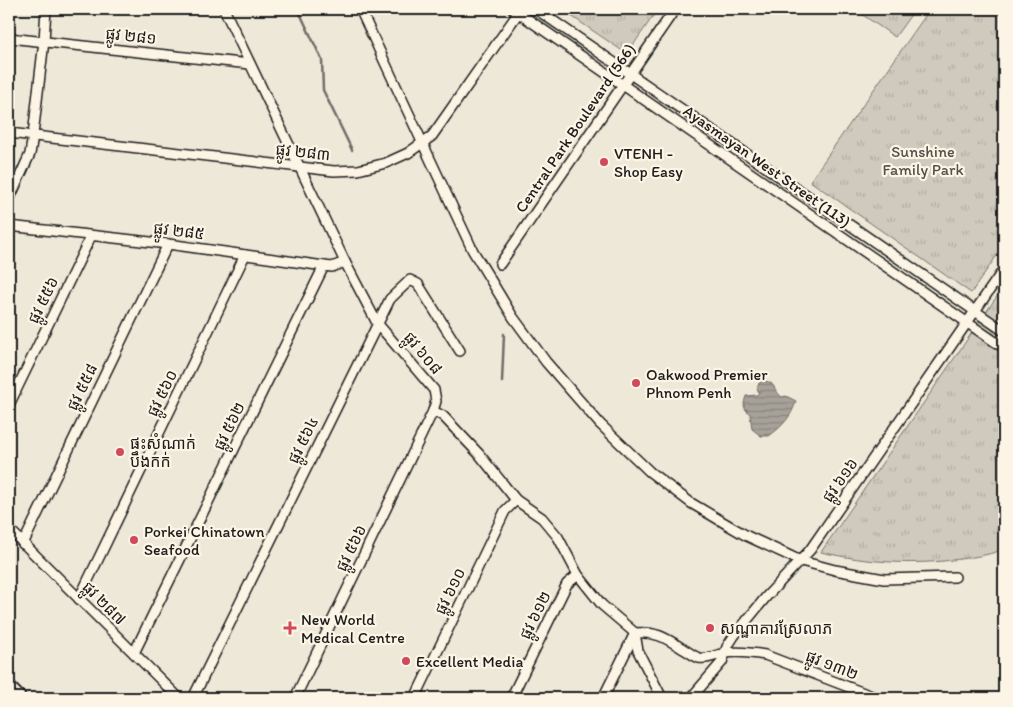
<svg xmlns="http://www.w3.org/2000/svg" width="1013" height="707" viewBox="0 0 1013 707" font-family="Itim,'Noto Sans Khmer',sans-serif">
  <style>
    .grass { fill: url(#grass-tufts); stroke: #76736c }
    .water { fill: url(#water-rules); stroke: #6f6c67 }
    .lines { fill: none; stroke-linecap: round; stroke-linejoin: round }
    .stream { stroke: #6f6c67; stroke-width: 2.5 }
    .minor-casing { stroke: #1c1c1c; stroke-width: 12 }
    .major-casing { stroke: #1c1c1c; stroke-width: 15 }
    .minor { stroke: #fcf5e5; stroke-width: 9 }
    .major { stroke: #fcf5e5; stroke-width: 11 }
    .poi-dot { fill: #d1495b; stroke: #fcf5e5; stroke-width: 2 }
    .labels { text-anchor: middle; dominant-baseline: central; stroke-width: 4.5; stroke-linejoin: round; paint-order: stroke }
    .street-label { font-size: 16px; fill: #1c1c1c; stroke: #fcf5e5 }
    .park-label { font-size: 16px; fill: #52504c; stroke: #fcf5e5 }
    .poi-label { font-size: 16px; fill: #1c1c1c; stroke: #fcf5e5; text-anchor: start }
  </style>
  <defs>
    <pattern id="grass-tufts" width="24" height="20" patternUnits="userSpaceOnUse" patternTransform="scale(1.25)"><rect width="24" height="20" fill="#cfcabd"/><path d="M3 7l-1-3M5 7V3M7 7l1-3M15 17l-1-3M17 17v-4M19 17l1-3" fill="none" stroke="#b1ada2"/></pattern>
    <pattern id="water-rules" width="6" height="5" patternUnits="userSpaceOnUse" patternTransform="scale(1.25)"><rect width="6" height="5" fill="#a7a299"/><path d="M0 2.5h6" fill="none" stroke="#87837c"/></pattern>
  </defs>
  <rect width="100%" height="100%" fill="#eee8d9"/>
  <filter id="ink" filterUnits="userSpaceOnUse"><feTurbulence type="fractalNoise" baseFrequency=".02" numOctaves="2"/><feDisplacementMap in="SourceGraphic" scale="10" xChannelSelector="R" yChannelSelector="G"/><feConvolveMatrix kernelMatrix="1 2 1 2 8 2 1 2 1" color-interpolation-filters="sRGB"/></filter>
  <g filter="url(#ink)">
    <g class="grass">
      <path d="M561 9H658L627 54Z"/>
      <path d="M854 9H915L895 37Z"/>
      <path d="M930 9H1004V245L971 293 810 181Z"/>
      <path d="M1004 286V549C992 554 980 556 967 558 918 566 868 563 821 552Z"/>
    </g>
    <path class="water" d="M763 381C776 381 773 391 782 397L786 396 796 401C792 416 782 427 769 436H761L752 429 750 414C743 408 743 405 746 396L757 395 759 392 757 389 759 383Z"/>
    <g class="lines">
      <g class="stream">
        <path d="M298 9 322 60 323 90 352 150"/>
        <path d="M502 382 504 334"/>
      </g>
      <defs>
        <g id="minor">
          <path d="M224 9 345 262 377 323 434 390 436 401 433 411 295 698"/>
          <path d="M360 9 473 251 513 317 546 362 600 424 650 472 691 503 728 525 747 536 801 561 835 570 884 579 955 577"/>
          <path d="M513 9 1004 348"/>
          <path d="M536 9 1004 331"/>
          <path d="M9 38 250 64"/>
          <path d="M9 133 334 171 358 170 386 163 408 153 432 136 521 9"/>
          <path d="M9 200 30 154 33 135 44 41 46 9"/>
          <path d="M9 226 168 244 324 266 332 267 345 262"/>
          <path d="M500 264 675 9"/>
          <path d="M9 405 91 236"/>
          <path d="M433 411 443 416 479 454 516 500 542 518 558 537 578 575 602 605 635 633 638 651 662 698"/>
          <path d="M9 529 179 698"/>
          <path d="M23 544 168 244"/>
          <path d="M79 599 245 255"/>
          <path d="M134 653 324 266"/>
          <path d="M193 698 390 299 410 280 418 284 460 351"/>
          <path d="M415 698 505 511 516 500"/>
          <path d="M511 698 567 584 578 575"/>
          <path d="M603 698 635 633C657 631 667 639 685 650 690 653 694 656 699 658 709 660 717 654 726 653 739 651 753 653 765 655L877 698"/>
          <path d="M691 698 722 662 727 647 734 636 766 597 810 550 1004 269"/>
        </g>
        <path id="major" d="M9 687 20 698"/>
      </defs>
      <use href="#minor" class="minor-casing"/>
      <use href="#major" class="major-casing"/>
      <use href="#minor" class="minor"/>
      <use href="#major" class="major"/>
    </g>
  </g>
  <g class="poi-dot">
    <circle cx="604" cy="162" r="5"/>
    <circle cx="636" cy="383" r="5"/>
    <circle cx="120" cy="452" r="5"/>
    <circle cx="134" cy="540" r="5"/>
    <path d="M287.5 620.5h5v5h5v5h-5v5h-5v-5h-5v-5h5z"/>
    <circle cx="710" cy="628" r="5"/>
    <circle cx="406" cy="661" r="5"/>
  </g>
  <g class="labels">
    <g class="street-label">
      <text transform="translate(131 36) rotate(6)">ផ្លូវ ២៨១</text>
      <text transform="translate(575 128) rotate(-56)">Central Park Boulevard (566)</text>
      <text transform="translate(303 152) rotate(6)">ផ្លូវ ២៨៣</text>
      <text transform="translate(767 166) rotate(35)">Ayasmayan West Street (113)</text>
      <text transform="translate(179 231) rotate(7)">ផ្លូវ ២៨៥</text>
      <text transform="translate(43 300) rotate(-64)">ផ្លូវ ៥៥៦</text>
      <text transform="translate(423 353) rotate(50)">ផ្លូវ ៦០៨</text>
      <text transform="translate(82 387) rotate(-64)">ផ្លូវ ៥៥៨</text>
      <text transform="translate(162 393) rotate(-64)">ផ្លូវ ៥៦០</text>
      <text transform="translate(229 426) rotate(-64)">ផ្លូវ ៥៦២</text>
      <text transform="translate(303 440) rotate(-64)">ផ្លូវ ៥៦៤</text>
      <text transform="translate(840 480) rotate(-55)">ផ្លូវ ៦១៦</text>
      <text transform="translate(351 548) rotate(-64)">ផ្លូវ ៥៦៦</text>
      <text transform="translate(450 591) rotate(-64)">ផ្លូវ ៦១០</text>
      <text transform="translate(104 603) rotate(45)">ផ្លូវ ២៨៧</text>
      <text transform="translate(535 615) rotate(-64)">ផ្លូវ ៦១២</text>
      <text transform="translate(832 665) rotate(21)">ផ្លូវ ១៣២</text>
    </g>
    <g class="park-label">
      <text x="923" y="151">Sunshine<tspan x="923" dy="18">Family Park</tspan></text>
    </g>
    <g class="poi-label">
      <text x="614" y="153">VTENH -<tspan x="614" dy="18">Shop Easy</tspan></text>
      <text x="646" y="374">Oakwood Premier<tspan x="646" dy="18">Phnom Penh</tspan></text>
      <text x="130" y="443">ផ្ទះសំណាក់<tspan x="130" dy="18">បឹងកក់</tspan></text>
      <text x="144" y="531">Porkei Chinatown<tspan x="144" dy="18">Seafood</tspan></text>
      <text x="301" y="619">New World<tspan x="301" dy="18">Medical Centre</tspan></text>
      <text x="720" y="628">សណ្ឋាគារស្រែលាភ</text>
      <text x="416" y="661">Excellent Media</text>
    </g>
  </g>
  <rect width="1013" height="707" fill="none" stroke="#fcf5e5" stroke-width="30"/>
  <rect x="15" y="15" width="983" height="677" fill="none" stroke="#1c1c1c" stroke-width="2" filter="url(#ink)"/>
</svg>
